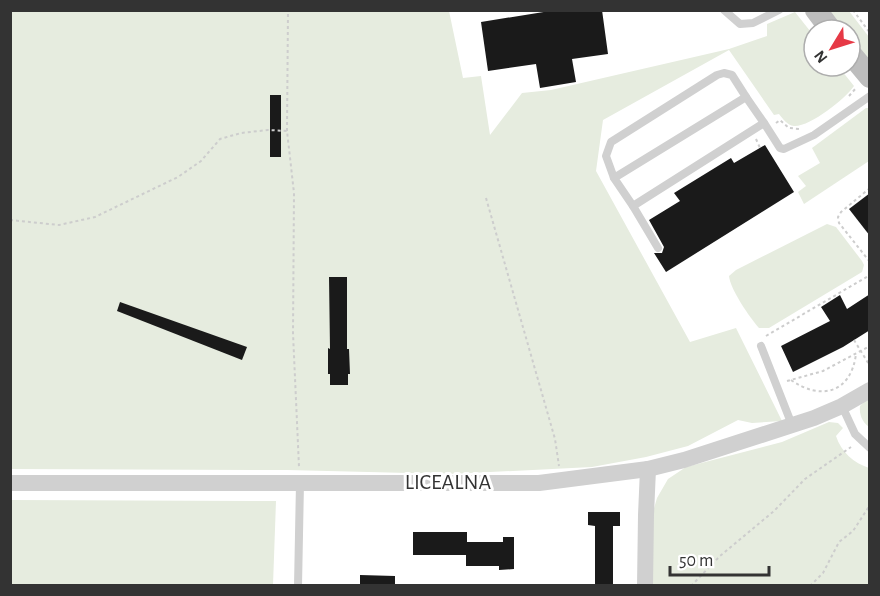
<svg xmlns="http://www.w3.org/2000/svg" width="880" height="596" viewBox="0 0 880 596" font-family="'Alegreya Sans',sans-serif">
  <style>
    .green { fill: #e6ecdf }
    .building { fill: #1a1a1a }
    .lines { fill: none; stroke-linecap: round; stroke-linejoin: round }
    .path { stroke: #cdcdcd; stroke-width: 2; stroke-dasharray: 3 3; stroke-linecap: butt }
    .lane { stroke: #d0d0d0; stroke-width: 8 }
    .street { stroke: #d0d0d0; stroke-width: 16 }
    .secondary { stroke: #bdbdbd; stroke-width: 22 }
    .labels { text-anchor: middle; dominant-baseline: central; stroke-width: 6; stroke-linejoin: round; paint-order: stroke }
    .street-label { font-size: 22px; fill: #333; stroke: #fff }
  </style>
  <rect width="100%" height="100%" fill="#fff"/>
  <g class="green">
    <path d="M11 11H449L463 78 481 76 490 135 522 93 551 90 729 49 767 36V24L795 12 814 36V66H838L854 86C845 99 810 127 794 126 787 125 783 119 779 114L774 115 729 50 603 120 596 171 690 342 736 328 782 421 752 423 738 420 688 446 646 457 592 467 450 474 287 470 11 469Z"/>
    <path d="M824 11H849L869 37V66L850 42V30H840Z"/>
    <path d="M866 108H869V161L804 204 798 192 806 186 798 176 820 163 812 148Z"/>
    <path d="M827 224 836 227 862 261 864 265 862 272 769 328H759C750 318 730 289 729 276L736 270Z"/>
    <path d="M869 396V427C862 422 859 414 860 406Z"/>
    <path d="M829 422 838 423 843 428 836 436C841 452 854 463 869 468V585H652L650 522 657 498 668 479 686 467 782 442Z"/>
    <path d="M11 500 276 501 273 585H11Z"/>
  </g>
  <g class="building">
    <path d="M556 10H602L608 54 572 59 576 82 540 88 536 64 488 71 481 22Z"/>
    <rect x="270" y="95" width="11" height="62"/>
    <path d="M765 145 794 192 666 272 654 253H662L664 247 649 220 680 201 674 193 731 158 734 163Z"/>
    <path d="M870 193V236L849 209Z"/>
    <path d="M329 277H347V349H349L350 374H348V385H330V374H328V348L330 349Z"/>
    <path d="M870 294V330L843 347 793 372 781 346 830 321 821 307 840 295 847 309Z"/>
    <path d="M120 302 247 347 242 360 117 311Z"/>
    <path d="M588 512H620V526H613V585H595V526L588 525Z"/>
    <path d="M413 532H467V542H503V537H514V569L499 570V566H466V555H413Z"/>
    <path d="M360 575 395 576V585H360Z"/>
  </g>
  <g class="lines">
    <g class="path">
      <path d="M853 10 870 33"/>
      <path d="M849 96 857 87"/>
      <path d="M776 123 780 120 789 128 800 129"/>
      <path d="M287 131 288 10"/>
      <path d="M756 139 760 148"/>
      <path d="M870 188 841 212 838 217 839 223 870 262"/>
      <path d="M486 198 555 439 559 466"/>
      <path d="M10 220 59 225 95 217 178 177 201 161 220 139 241 133 268 130 287 131 294 193 293 333 299 467"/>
      <path d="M766 336 870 275"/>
      <path d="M854 340 870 366"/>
      <path d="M791 380C821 401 851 393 856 354"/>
      <path d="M787 381 823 371 870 346"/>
      <path d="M691 586 720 556 774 511 805 479 851 447"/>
      <path d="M810 586 823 573 839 542 853 531 870 505"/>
    </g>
    <g class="lane">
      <path d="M724 10 740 24 753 23 779 10"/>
      <path d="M614 178 606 156 611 142 717 75 724 73 732 75 746 97"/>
      <path d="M633 206 614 178 746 97 764 123"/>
      <path d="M658 248 633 206 764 123 780 148 784 149 814 135 870 96"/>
      <path d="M761 346 792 425"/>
      <path d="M842 406 855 434 870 448"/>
      <path d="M298 586 300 483"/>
    </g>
    <g class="street">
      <path d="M10 483H539L648 469 684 460 814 418 842 406 870 390"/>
      <path d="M645 586 646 515 648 469"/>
    </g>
    <g class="secondary">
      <path d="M816 10 831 30"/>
      <path d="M850 53 870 77"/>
    </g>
  </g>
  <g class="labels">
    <g class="street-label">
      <text x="448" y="482">LICEALNA</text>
    </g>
  </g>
  <rect width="880" height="596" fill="none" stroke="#333333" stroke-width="24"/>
  <g transform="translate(832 48) rotate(232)"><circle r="28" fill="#ffffff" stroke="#adadad" stroke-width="1.5"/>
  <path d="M0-4.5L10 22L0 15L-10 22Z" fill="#e63946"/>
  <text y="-9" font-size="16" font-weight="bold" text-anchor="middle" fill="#333333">N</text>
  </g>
  <path d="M670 566v9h99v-9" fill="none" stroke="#333333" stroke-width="3"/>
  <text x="679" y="566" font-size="18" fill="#333333" stroke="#ffffff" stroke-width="4.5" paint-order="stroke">50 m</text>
</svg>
